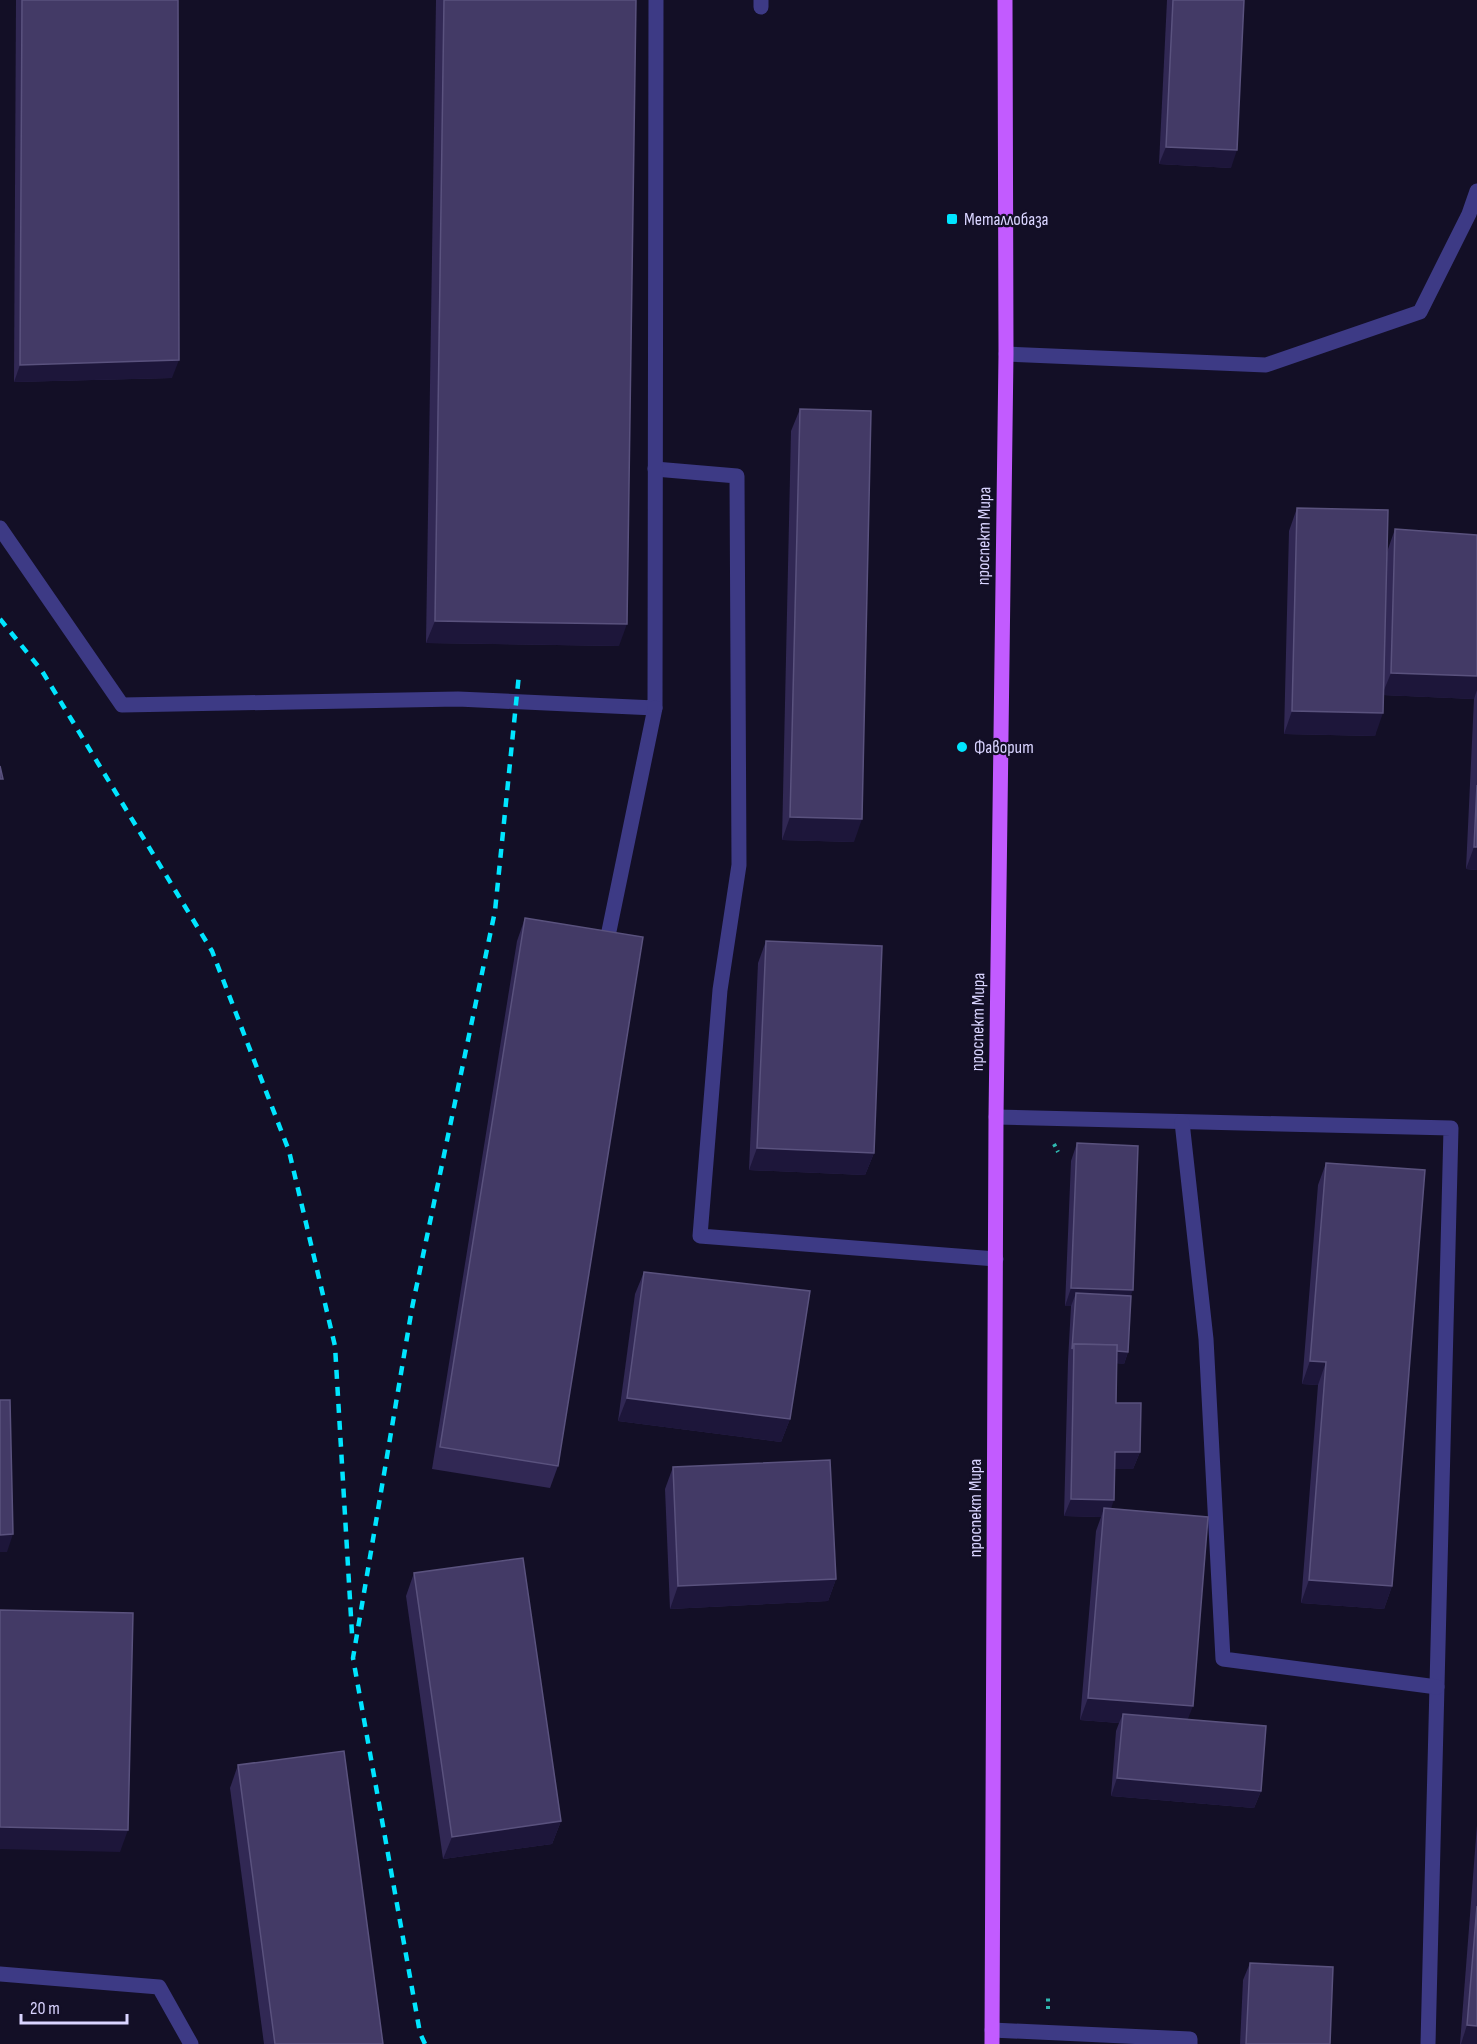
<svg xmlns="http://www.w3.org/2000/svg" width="1477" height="2044" viewBox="0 0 1477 2044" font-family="'Sofia Sans Condensed',sans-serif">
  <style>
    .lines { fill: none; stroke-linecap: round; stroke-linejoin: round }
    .path { stroke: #2fb8b0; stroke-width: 4; stroke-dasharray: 3 4.5; stroke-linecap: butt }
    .service { stroke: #3d3a85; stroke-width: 15 }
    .primary { stroke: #c25bff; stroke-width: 15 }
    .rail { stroke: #00e5ff; stroke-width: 4.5; stroke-dasharray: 9 8; stroke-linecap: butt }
    .wall { fill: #312854 }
    .shaded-wall { fill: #1d163a }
    .building { fill: #433a66; stroke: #5a527e; stroke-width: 1.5 }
    .poi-dot { fill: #00e5ff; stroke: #130f26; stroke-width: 2 }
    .labels { text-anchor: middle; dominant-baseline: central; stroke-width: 4.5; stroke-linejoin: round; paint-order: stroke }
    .poi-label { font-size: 18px; fill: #d9d4ff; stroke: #130f26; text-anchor: start }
    .street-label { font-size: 18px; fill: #d9d4ff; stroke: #130f26 }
  </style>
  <rect width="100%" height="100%" fill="#130f26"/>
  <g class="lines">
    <g class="path">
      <path d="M1054 1144 1058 1152"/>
      <path d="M1048 2009V1997"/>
    </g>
    <g class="service">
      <path d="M761 7V0"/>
      <path d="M1006 354 1266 365 1420 312 1469 214 1477 191"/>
      <path d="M655 469 737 476 739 865 720 990 700 1236 996 1259"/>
      <path d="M0 528 122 705 458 699 655 708 656 0"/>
      <path d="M608 936 655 708"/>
      <path d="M996 1117 1451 1128 1428 2044"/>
      <path d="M1182 1122 1206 1339 1223 1659 1437 1687"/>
      <path d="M0 1974 159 1987 191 2044"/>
      <path d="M992 2030 1190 2039V2044"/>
    </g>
    <path class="primary" d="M992 2044 996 1117 1006 354 1005 0"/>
    <g class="rail">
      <path d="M0 619 42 671 212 951 289 1151 335 1346 352 1634"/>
      <path d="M425 2044 420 2033 353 1658 412 1308 495 911 519 674"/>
    </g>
  </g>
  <g class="wall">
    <path d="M16 0H178L172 378 14 382Z"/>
    <path d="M436 0H636L619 646 426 643Z"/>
    <path d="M1167 0H1244L1231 168 1159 164Z"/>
    <path d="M800 409 854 842 782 840 791 431Z"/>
    <path d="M1297 508 1387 552 1395 529 1477 535V870L1466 869 1474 699 1383 695 1375 736 1284 734 1289 531Z"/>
    <path d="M525 918 558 1466 550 1488 432 1469 517 941Z"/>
    <path d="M766 941 874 1153 865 1175 749 1170 758 963Z"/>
    <path d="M1077 1143 1131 1296 1128 1352 1124 1364 1117 1363 1116 1403 1140 1452 1133 1469H1114L1111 1509 1188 1719 1261 1791 1254 1808 1111 1796 1116 1731 1119 1723 1080 1720 1096 1531 1101 1517 1064 1516 1068 1361 1071 1306H1065L1071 1161Z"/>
    <path d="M1326 1163 1392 1586 1384 1609 1301 1603 1318 1385 1302 1384 1318 1185Z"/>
    <path d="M644 1272 790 1419 781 1442 618 1421 635 1294Z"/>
    <path d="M673 1467 836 1579 828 1601 670 1609 665 1489Z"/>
    <path d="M414 1573 561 1821 552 1844 443 1859 406 1596Z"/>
    <path d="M238 1765 383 2044H264L230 1788Z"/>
    <path d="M1477 1825V2044H1460Z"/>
    <path d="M1250 1963 1330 2044H1240L1243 1980Z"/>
  </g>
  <g class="shaded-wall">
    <path d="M1166 147 1237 150 1231 168 1159 164Z"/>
    <path d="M179 360 172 378 14 382 20 365Z"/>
    <path d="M435 621 627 624 619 646 426 643Z"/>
    <path d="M1391 673 1477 676V690L1474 699 1382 695Z"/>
    <path d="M1292 711 1383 713 1375 736 1284 734Z"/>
    <path d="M790 817 862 819 854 842 782 840Z"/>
    <path d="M1474 847H1477V870L1466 869Z"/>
    <path d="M757 1148 874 1153 865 1175 749 1170Z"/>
    <path d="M1071 1288 1133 1290 1126 1308 1076 1293 1071 1306H1065Z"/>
    <path d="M1074 1349 1128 1352 1124 1364 1074 1361Z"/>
    <path d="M1310 1361 1326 1362 1318 1385 1302 1384Z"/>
    <path d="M627 1398 790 1419 781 1442 618 1421Z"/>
    <path d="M1115 1452H1140L1133 1469H1108Z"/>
    <path d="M1071 1499 1114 1500 1108 1517 1104 1508 1101 1517 1064 1516Z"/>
    <path d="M13 1534 7 1552H0V1535Z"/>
    <path d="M836 1579 828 1601 670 1609 678 1586Z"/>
    <path d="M1309 1580 1392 1586 1384 1609 1301 1603Z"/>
    <path d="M1088 1698 1193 1706 1184 1729 1123 1714 1119 1723 1080 1720Z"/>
    <path d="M1117 1778 1261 1791 1254 1808 1111 1796Z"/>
    <path d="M561 1821 552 1844 443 1859 452 1837Z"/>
    <path d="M0 1827 128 1830 120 1852 0 1849Z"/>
    <path d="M1467 2025 1477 2026V2044H1461Z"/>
  </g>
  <g class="building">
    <path d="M22 0H178L179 360 20 365Z"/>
    <path d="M444 0H636L627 624 435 621Z"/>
    <path d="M1173 0H1244L1237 150 1166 147Z"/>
    <path d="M800 409 871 411 862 819 790 817Z"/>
    <path d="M1297 508 1388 510 1383 713 1292 711Z"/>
    <path d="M1395 529 1477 535V676L1391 673Z"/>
    <path d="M0 766 3 779H0Z"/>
    <path d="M1477 785V847H1474Z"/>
    <path d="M525 918 643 937 558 1466 440 1447Z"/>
    <path d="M766 941 882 946 874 1153 757 1148Z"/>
    <path d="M1077 1143 1138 1146 1133 1290 1071 1288Z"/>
    <path d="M1326 1163 1425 1170 1392 1586 1309 1580 1326 1362 1310 1361Z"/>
    <path d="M644 1272 810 1291 790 1419 627 1398Z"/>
    <path d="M1076 1293 1131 1296 1128 1352 1117 1351V1345L1074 1344 1072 1349Z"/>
    <path d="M1074 1344 1117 1345 1116 1403H1141L1140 1452H1115L1114 1500 1071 1499Z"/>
    <path d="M0 1400H10L13 1534 0 1535Z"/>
    <path d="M830 1460 836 1579 678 1586 673 1467Z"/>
    <path d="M1104 1508 1208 1517 1193 1706 1088 1698Z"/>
    <path d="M523 1558 561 1821 452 1837 414 1573Z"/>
    <path d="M0 1610 133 1613 128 1830 0 1827Z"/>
    <path d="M1123 1714 1266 1726 1261 1791 1117 1778Z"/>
    <path d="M344 1751 383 2044H275L238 1765Z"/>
    <path d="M1477 1906V2026L1467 2025Z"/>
    <path d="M1250 1963 1333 1967 1330 2044H1246Z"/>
  </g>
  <g class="poi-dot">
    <rect x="946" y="213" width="12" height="12" rx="3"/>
    <circle cx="962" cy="747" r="6"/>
  </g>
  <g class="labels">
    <g class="poi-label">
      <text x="964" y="219">Металлобаза</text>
      <text x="974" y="747">Фаворит</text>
    </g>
    <g class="street-label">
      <text transform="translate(984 536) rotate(-89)">проспект Мира</text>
      <text transform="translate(978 1022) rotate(-89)">проспект Мира</text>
      <text transform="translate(975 1508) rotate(-90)">проспект Мира</text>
    </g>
  </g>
  <path d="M21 2014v9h106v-9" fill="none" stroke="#d9d4ff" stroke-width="3"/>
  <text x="30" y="2014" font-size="18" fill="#d9d4ff" stroke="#130f26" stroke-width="4.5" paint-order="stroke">20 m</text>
</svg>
